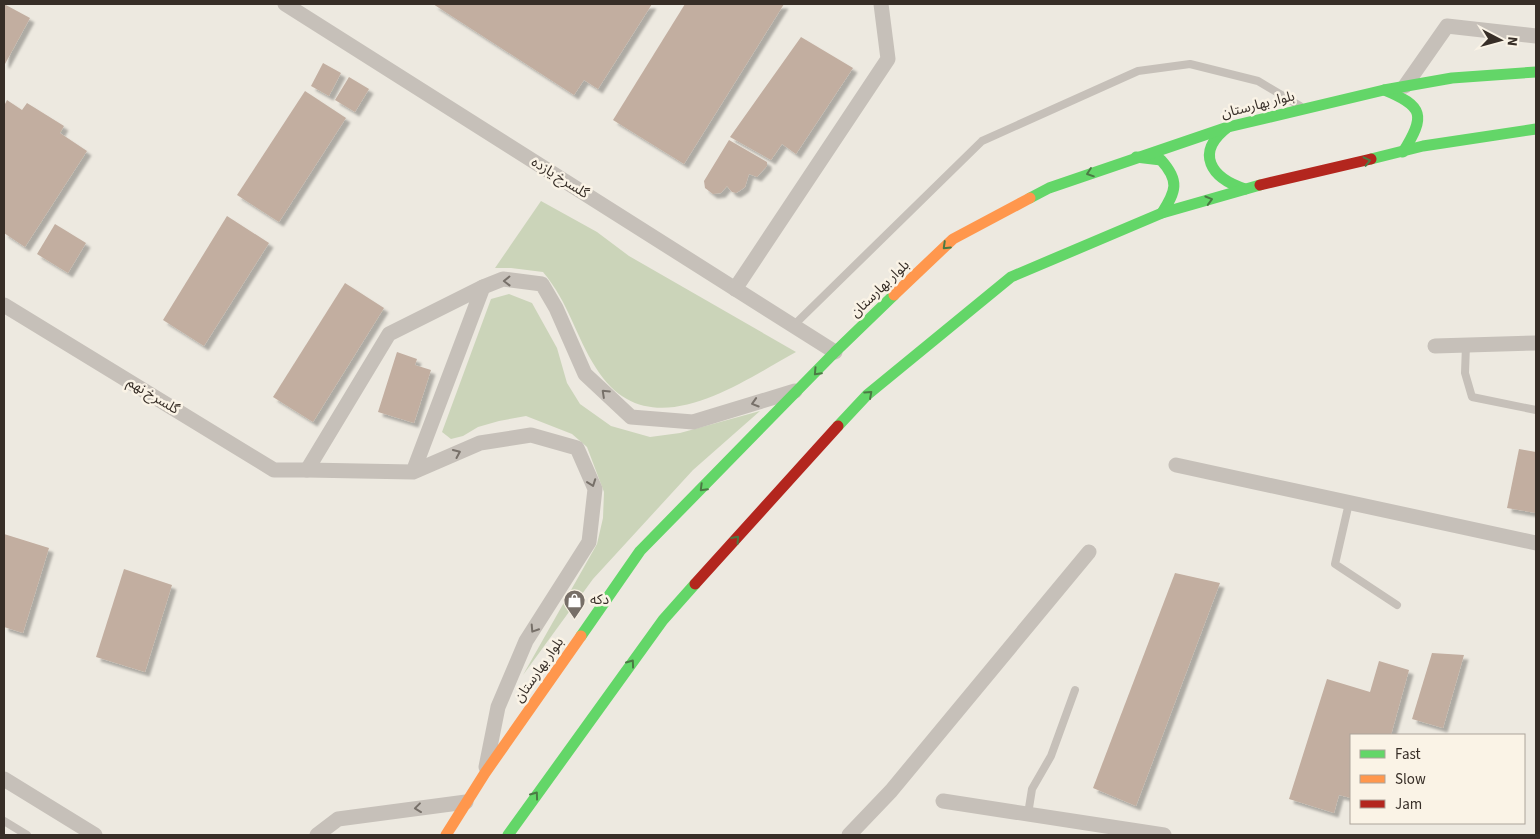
<svg xmlns="http://www.w3.org/2000/svg" width="1540" height="839" viewBox="0 0 1540 839" font-family="'Source Sans 3','Noto Sans Arabic',sans-serif">
  <style>
    .green { fill: #cbd4b9 }
    .building { fill: #c2aea0; filter: url(#shadow) }
    .lines { fill: none; stroke-linecap: round; stroke-linejoin: round }
    .lane { stroke: #c6c0b9; stroke-width: 8 }
    .street { stroke: #c6c0b9; stroke-width: 15 }
    .fast { stroke: #63d668; stroke-width: 11 }
    .slow { stroke: #ff974d; stroke-width: 11 }
    .jam { stroke: #b3261e; stroke-width: 11 }
    .oneway { stroke: #4b7a44 }
    .oneway2 { stroke: #777069 }
    .labels { text-anchor: middle; dominant-baseline: central; stroke-width: 5; stroke-linejoin: round; paint-order: stroke }
    .street-label { font-size: 14px; fill: #372e27; stroke: #faf3e6 }
    .poi-label { font-size: 14px; fill: #372e27; stroke: #faf3e6; text-anchor: start }
  </style>
  <defs>
    <filter id="shadow"><feDropShadow dx="4.5" dy="4.5" stdDeviation="1" flood-color="#0004"/></filter>
  </defs>
  <rect width="100%" height="100%" fill="#ede9e0"/>
  <g class="green">
    <path d="M541 201 597 232 629 256 796 352C736 385 647 450 596 368 575 335 569 303 543 272L511 268H495Z"/>
    <path d="M509 294 532 303 557 348 567 383 580 404 611 426 650 437 680 433 760 411 693 470 593 579 523 675 597 544 603 518 604 492 587 447 572 434 526 416 499 421 478 427 463 436 451 439 442 432 491 299Z"/>
  </g>
  <g class="building">
    <path d="M4 4 30 18 5 64 4 63Z"/>
    <path d="M433 4H652L598 89 584 80 574 95Z"/>
    <path d="M685 4H784L684 164 613 120Z"/>
    <path d="M801 37 853 68 796 154 782 144 771 160 730 137Z"/>
    <path d="M323 63 341 73 329 96 311 86Z"/>
    <path d="M349 77 369 89 355 112 335 100Z"/>
    <path d="M305 91 346 118 279 222 237 195Z"/>
    <path d="M7 100 22 110 27 103 64 126 60 133 87 151 25 247 4 233V106Z"/>
    <path d="M729 140 767 162V166L757 177 749 174 745 187 741 190 736 193 732 192 727 186 721 193 713 194 705 188 704 181Z"/>
    <path d="M227 216 269 243 204 346 163 320Z"/>
    <path d="M55 224 86 243 68 273 37 254Z"/>
    <path d="M345 283 384 308 313 422 273 397Z"/>
    <path d="M397 352 417 359 415 365 431 370 414 423 378 412Z"/>
    <path d="M1519 449 1536 452V513L1507 508Z"/>
    <path d="M4 534 49 548 23 633 4 627Z"/>
    <path d="M124 569 172 585 145 672 96 657Z"/>
    <path d="M1175 573 1220 583 1136 806 1093 788Z"/>
    <path d="M1432 653 1464 655 1443 728 1412 719Z"/>
    <path d="M1379 661 1409 670 1391 735H1351V798L1339 795 1334 813 1289 799 1327 679 1370 692Z"/>
  </g>
  <g class="lines">
    <g class="lane">
      <path d="M793 326 982 141 1138 71 1190 64 1258 81 1300 106"/>
      <path d="M1466 345 1465 373 1472 397 1536 410"/>
      <path d="M1349 503 1335 564 1397 605"/>
      <path d="M1028 814 1032 789 1051 756 1075 690"/>
      <path d="M4 821 27 835"/>
    </g>
    <g class="street">
      <path d="M285 4 835 352"/>
      <path d="M1405 86 1447 26 1536 36"/>
      <path d="M483 287 503 279 542 284 556 308 585 374 631 417 693 422 795 391"/>
      <path d="M735 289 888 59 881 4"/>
      <path d="M4 305 274 470H307"/>
      <path d="M1435 346 1536 343"/>
      <path d="M1176 465 1536 543"/>
      <path d="M413 472 483 287 389 334 307 470 413 472 480 443 531 435 577 448 595 489 589 542 526 641 498 707 486 767"/>
      <path d="M4 779 95 835"/>
      <path d="M943 801 1164 835"/>
      <path d="M317 835 338 819 466 802"/>
      <path d="M849 835 891 791 1089 552"/>
    </g>
    <g class="fast">
      <path d="M1384 90C1424 106 1426 116 1403 152"/>
      <path d="M1228 127C1194 153 1211 178 1245 189"/>
      <path d="M1136 157 1161 160C1180 181 1176 191 1162 213"/>
      <path d="M1371 159 1423 146 1536 129"/>
      <path d="M1030 198 1049 188 1228 127 1384 90 1452 78 1536 72"/>
      <path d="M838 426 867 395 1011 277 1162 213 1260 185"/>
      <path d="M581 636 640 551 835 352 894 295"/>
      <path d="M508 835 663 620 695 584"/>
    </g>
    <g class="slow">
      <path d="M894 295 953 239 1030 198"/>
      <path d="M446 835 485 773 581 636"/>
    </g>
    <g class="jam">
      <path d="M1260 185 1371 159"/>
      <path d="M695 584 838 426"/>
    </g>
  </g>
  <defs><path id="oneway-chevron" d="M-2-3.5L2.5 0L-2 3.5" fill="none" stroke-width="1.6" stroke-linecap="round" stroke-linejoin="round" transform="scale(1.25)"/></defs>
  <g class="oneway">
    <use href="#oneway-chevron" transform="translate(1367 161) rotate(-13)"/>
    <use href="#oneway-chevron" transform="translate(1090 173) rotate(161)"/>
    <use href="#oneway-chevron" transform="translate(1209 200) rotate(-16)"/>
    <use href="#oneway-chevron" transform="translate(946 246) rotate(136)"/>
    <use href="#oneway-chevron" transform="translate(817 372) rotate(133)"/>
    <use href="#oneway-chevron" transform="translate(869 394) rotate(-42)"/>
    <use href="#oneway-chevron" transform="translate(703 488) rotate(135)"/>
    <use href="#oneway-chevron" transform="translate(736 539) rotate(-48)"/>
    <use href="#oneway-chevron" transform="translate(631 663) rotate(-54)"/>
    <use href="#oneway-chevron" transform="translate(535 795) rotate(-54)"/>
  </g>
  <g class="oneway2">
    <use href="#oneway-chevron" transform="translate(507 281) rotate(179)"/>
    <use href="#oneway-chevron" transform="translate(605 393) rotate(-137)"/>
    <use href="#oneway-chevron" transform="translate(755 403) rotate(163)"/>
    <use href="#oneway-chevron" transform="translate(457 453) rotate(-24)"/>
    <use href="#oneway-chevron" transform="translate(592 483) rotate(70)"/>
    <use href="#oneway-chevron" transform="translate(534 629) rotate(123)"/>
    <use href="#oneway-chevron" transform="translate(418 808) rotate(173)"/>
  </g>
  <defs>
    <symbol id="shop-pin" viewBox="-11 -11 22 30"><path d="M0 17L-7.5 6A9.5 9.5 0 1 1 7.5 6Z" fill="#776f68" stroke="#faf3e6"/><path d="M-5-2.5h2.3a2.7 3.5 0 0 1 5.4 0H5L5.5 6h-11ZM-1.5-2.5h3a1.5 2.3 0 0 0-3 0Z" fill="#fff"/></symbol>
  </defs>
  <g fill-rule="evenodd">
    <use href="#shop-pin" x="562" y="588" width="25" height="34"/>
  </g>
  <g class="labels">
    <g class="street-label">
      <text transform="translate(1258 105) rotate(-14)">بلوار بهارستان</text>
      <text transform="translate(560 178) rotate(32)">گلسرخ یازده</text>
      <text transform="translate(880 289) rotate(-44)">بلوار بهارستان</text>
      <text transform="translate(153 396) rotate(31)">گلسرخ نهم</text>
      <text transform="translate(539 670) rotate(-55)">بلوار بهارستان</text>
    </g>
    <g class="poi-label">
      <text x="590" y="600">دکه</text>
    </g>
  </g>
  <rect width="1540" height="839" fill="none" stroke="#372e27" stroke-width="10"/>
  <rect x="1350" y="734" width="175" height="90" fill="#faf3e6" stroke="#aca49a"/>
  <rect x="1360" y="750" width="25" height="8" fill="#63d668" stroke="#aca49a"/>
  <text x="1395" y="759" font-size="15" fill="#372e27">Fast</text>
  <rect x="1360" y="775" width="25" height="8" fill="#ff974d" stroke="#aca49a"/>
  <text x="1395" y="784" font-size="15" fill="#372e27">Slow</text>
  <rect x="1360" y="800" width="25" height="8" fill="#b3261e" stroke="#aca49a"/>
  <text x="1395" y="809" font-size="15" fill="#372e27">Jam</text>
  <g transform="translate(1500 40) rotate(96)" stroke="#faf3e6" stroke-width="4" paint-order="stroke">
  <path d="M0-4L9 19L0 12L-9 19Z" fill="#372e27"/>
  <text y="-8" font-size="14" font-weight="bold" text-anchor="middle" fill="#372e27">N</text>
  </g>
</svg>
